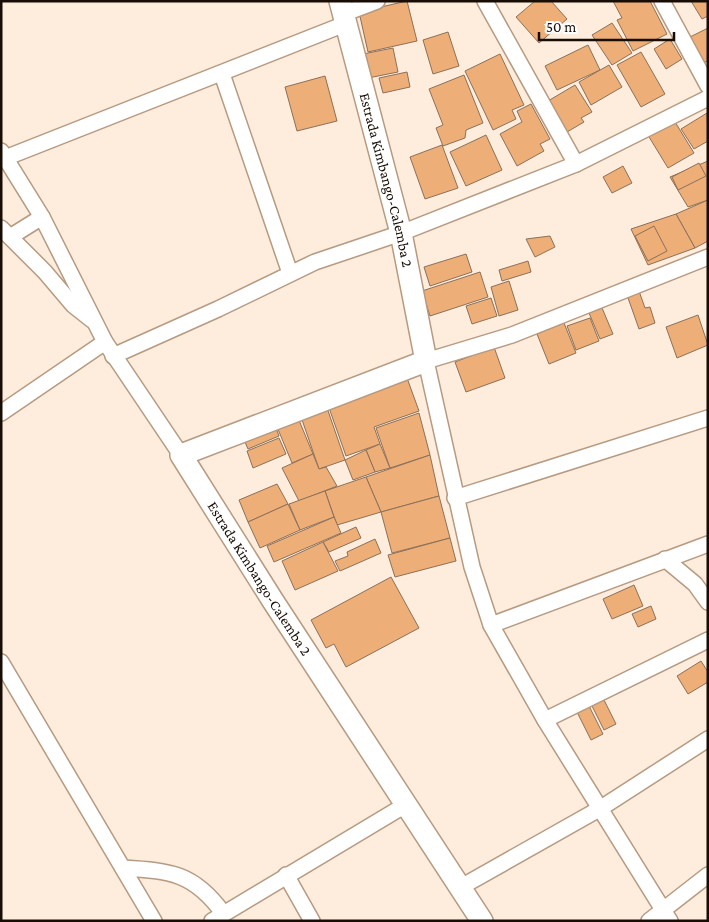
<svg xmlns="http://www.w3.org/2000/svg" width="709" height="922" viewBox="0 0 709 922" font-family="'Crimson Pro',serif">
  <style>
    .building { fill: #eeae77; stroke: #8c7059 }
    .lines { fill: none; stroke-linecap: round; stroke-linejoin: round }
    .minor-casing { stroke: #b69a81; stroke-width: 18 }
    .secondary-casing { stroke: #b69a81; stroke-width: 24 }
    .minor { stroke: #fff; stroke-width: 15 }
    .secondary { stroke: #fff; stroke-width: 21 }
    .labels { text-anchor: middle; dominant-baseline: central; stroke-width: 4; stroke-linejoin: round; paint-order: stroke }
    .street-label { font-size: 15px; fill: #170d05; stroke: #fdfdfd }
  </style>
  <rect width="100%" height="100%" fill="#feecdc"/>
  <g class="building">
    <path d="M407 1 417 41 368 52 359 12Z"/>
    <path d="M535 1H551L567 19 539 43 516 17Z"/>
    <path d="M613 1H650L667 34 633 51 617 20 622 18Z"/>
    <path d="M691 1H708V16L702 19Z"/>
    <path d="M612 23 632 53 612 65 592 35Z"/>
    <path d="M708 28V61L703 63 690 37Z"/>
    <path d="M448 32 459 66 433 74 423 40Z"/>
    <path d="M670 39 682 59 666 69 654 49Z"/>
    <path d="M588 45 600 70 557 90 545 66Z"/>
    <path d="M393 48 398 72 368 78 363 54Z"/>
    <path d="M641 52 665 94 641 107 617 65Z"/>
    <path d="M500 54 524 105 512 110 516 119 493 130 465 71Z"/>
    <path d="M609 65 622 87 591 105 579 82Z"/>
    <path d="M407 72 410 87 383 93 379 78Z"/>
    <path d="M464 75 483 123 466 130 465 138 443 146 436 128 443 125 429 89Z"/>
    <path d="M325 76 337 121 297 131 285 87Z"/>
    <path d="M575 85 592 112 581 118 584 122 567 132 548 101Z"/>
    <path d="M531 104 550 139 540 144 544 151 517 166 500 134 522 122 517 111Z"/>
    <path d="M707 113 708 141 694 149 681 129Z"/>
    <path d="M672 117 694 153 668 168 646 132Z"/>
    <path d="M486 135 502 170 466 186 450 152Z"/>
    <path d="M442 145 458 188 425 199 410 157Z"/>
    <path d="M708 161V200L688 207 670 177Z"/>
    <path d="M699 163 706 176 678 190 672 177Z"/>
    <path d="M623 166 632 183 612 193 603 177Z"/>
    <path d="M708 200V241L695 248 676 214Z"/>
    <path d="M676 214 695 248 648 265 631 229Z"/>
    <path d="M654 226 667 251 648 261 635 236Z"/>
    <path d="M550 236 555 247 535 257 526 239Z"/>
    <path d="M466 254 472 272 430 286 424 267Z"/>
    <path d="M528 261 531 272 502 281 499 270Z"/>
    <path d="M480 272 488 297 430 316 422 291Z"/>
    <path d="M509 281 518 310 499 316 491 287Z"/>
    <path d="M639 291 645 308 650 307 655 323 639 329 627 295Z"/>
    <path d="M491 298 497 316 472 324 466 306Z"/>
    <path d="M602 308 613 334 600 339 589 313Z"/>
    <path d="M698 315 708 345 677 358 666 327Z"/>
    <path d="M590 318 599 341 576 350 567 326Z"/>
    <path d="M564 323 576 353 549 364 537 334Z"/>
    <path d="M494 347 505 378 466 392 455 362Z"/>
    <path d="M407 378 419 411 374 427 380 444 346 456 328 405Z"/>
    <path d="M325 402 345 460 319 469 299 411Z"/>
    <path d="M296 413 313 454 292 463 275 422Z"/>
    <path d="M419 413 430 455 390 468 376 428Z"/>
    <path d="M274 423 279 436 248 449 242 435Z"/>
    <path d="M279 438 286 454 253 468 247 451Z"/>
    <path d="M380 444 390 468 375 472 366 450Z"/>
    <path d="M366 450 375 472 353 480 345 460Z"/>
    <path d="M313 454 319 469 326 467 337 486 299 501 282 468Z"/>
    <path d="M430 455 439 496 381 512 366 477Z"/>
    <path d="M366 477 381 512 337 525 325 491Z"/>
    <path d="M277 484 288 504 248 522 239 500Z"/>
    <path d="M325 491 334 517 300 530 289 504Z"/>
    <path d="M439 496 450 538 392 553 381 512Z"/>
    <path d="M288 504 300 530 260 548 248 522Z"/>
    <path d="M334 517 341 533 274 562 267 546Z"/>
    <path d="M356 527 361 538 329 552 323 542Z"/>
    <path d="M450 538 456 561 395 577 388 555Z"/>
    <path d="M375 539 381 553 340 571 335 561 348 556 347 552Z"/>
    <path d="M323 542 338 571 295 590 282 561Z"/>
    <path d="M391 577 419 628 346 667 334 644 326 648 311 620Z"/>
    <path d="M634 585 643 606 612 619 603 599Z"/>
    <path d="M651 606 656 619 638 627 632 614Z"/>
    <path d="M701 661 708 672V682L688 694 677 676Z"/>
    <path d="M603 698 616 724 604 730 591 704Z"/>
    <path d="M588 704 603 734 591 740 576 710Z"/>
  </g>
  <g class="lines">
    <defs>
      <g id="minor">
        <path d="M485 1 576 164"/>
        <path d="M662 1 708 86"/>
        <path d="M343 14 377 1"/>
        <path d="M222 74 290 273"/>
        <path d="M1 151 42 217 105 342 181 455"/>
        <path d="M5 158 345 24"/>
        <path d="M1 228 45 272 73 305 92 320"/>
        <path d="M10 237 42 217"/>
        <path d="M113 356 218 309 315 262 401 233 576 164 708 98"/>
        <path d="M1 413 105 342"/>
        <path d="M455 498 708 418"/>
        <path d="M665 559 695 584 708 602"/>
        <path d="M491 625 708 544"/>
        <path d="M1 662 154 921"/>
        <path d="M545 720 708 640"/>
        <path d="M123 868C171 871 194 873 223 913"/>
        <path d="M286 875 312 921"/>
        <path d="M461 887 601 808 708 739"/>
        <path d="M212 921 407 804"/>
        <path d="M649 921 708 875"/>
        <path d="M670 921 545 720 491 625 472 567 426 361 512 335 708 257"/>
      </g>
      <g id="secondary">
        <path id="s1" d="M340 1 401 233 426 361 181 455 273 601 482 921"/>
      </g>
    </defs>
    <use href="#minor" class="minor-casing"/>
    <use href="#secondary" class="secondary-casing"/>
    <use href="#minor" class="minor"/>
    <use href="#secondary" class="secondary"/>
  </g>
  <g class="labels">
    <g class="street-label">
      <text stroke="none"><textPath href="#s1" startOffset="185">Estrada Kimbango-Calemba 2</textPath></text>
      <text stroke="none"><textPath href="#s1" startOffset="779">Estrada Kimbango-Calemba 2</textPath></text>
    </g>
  </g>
  <rect width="709" height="922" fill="none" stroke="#170d05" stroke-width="5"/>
  <path d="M539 32v8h135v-8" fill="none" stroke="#170d05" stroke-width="2.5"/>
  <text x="546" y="32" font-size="15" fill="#170d05" stroke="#fdfdfd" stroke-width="4" paint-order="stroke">50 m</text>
</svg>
